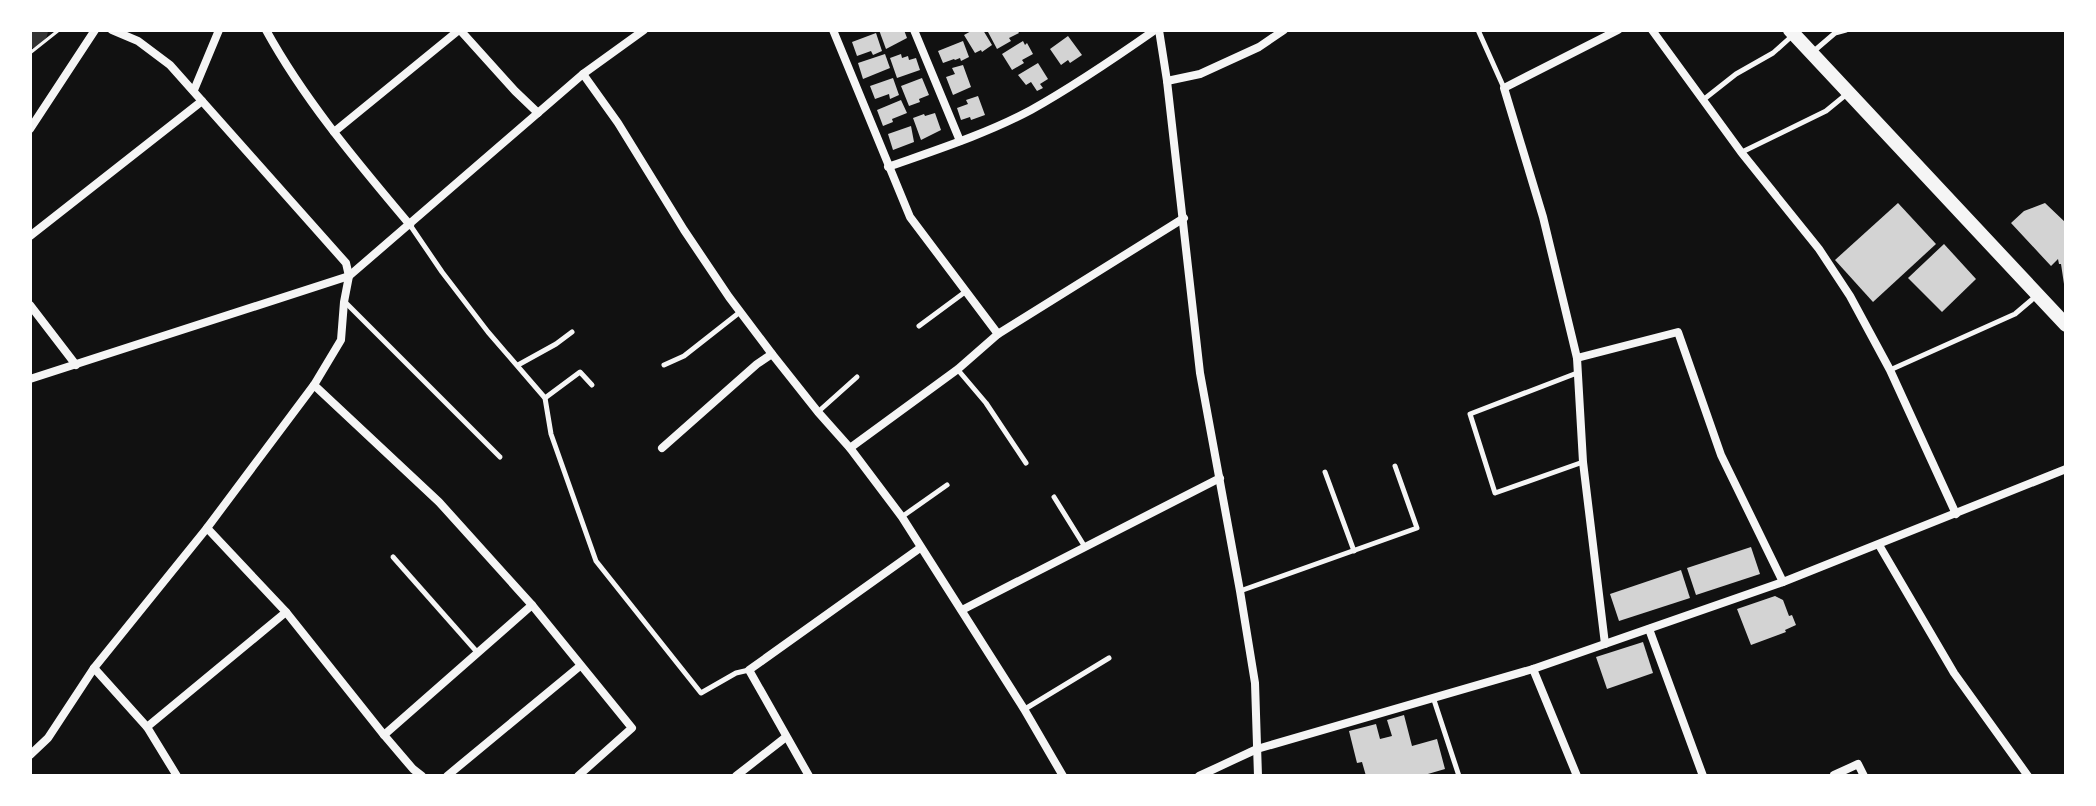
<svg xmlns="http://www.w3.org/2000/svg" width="2096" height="806" viewBox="0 0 2096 806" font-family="'Times New Roman',serif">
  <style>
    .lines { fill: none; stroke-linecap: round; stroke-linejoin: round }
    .river { stroke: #333; stroke-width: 34 }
    .building { fill: #d3d3d3 }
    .path { stroke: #f5f5f5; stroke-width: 3 }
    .service { stroke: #f5f5f5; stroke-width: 5 }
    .minor { stroke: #f5f5f5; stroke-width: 8 }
    .secondary { stroke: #f5f5f5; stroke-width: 14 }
  </style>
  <rect width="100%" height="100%" fill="#111"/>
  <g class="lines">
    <path class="river" d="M30 31 31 30"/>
  </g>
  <g class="building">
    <path d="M879 30H904L907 38 886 49Z"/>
    <path d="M973 30H983L992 45 982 52 981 50 975 53 964 35Z"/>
    <path d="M992 30H1017L1019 33 1009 38 1011 41 997 49 988 32Z"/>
    <path d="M876 33 882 51 873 55 871 51 857 56 852 42Z"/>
    <path d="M1068 36 1082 55 1070 63 1068 60 1061 65 1050 49Z"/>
    <path d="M963 41 969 57 961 61 960 58 955 60 954 59 943 63 938 51Z"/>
    <path d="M1023 41 1025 45 1027 43 1033 54 1022 60 1024 63 1012 70 1002 54Z"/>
    <path d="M885 54 890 68 863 79 858 63Z"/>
    <path d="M901 54 902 58 908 56 909 60 916 58 920 70 897 78 890 58Z"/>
    <path d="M1038 63 1048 79 1040 84 1043 88 1037 91 1031 82 1026 85 1018 75Z"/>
    <path d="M963 65 971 87 953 95 946 77 955 74 952 68Z"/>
    <path d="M893 78 899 95 890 99 889 94 875 99 870 86Z"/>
    <path d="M922 78 929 95 919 99 920 102 909 106 901 86Z"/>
    <path d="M978 96 985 115 971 120 970 117 961 120 957 108 968 104 966 100Z"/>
    <path d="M901 100 907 113 892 119 893 122 883 126 877 110Z"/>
    <path d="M935 113 941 130 921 140 913 118 924 114 925 116Z"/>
    <path d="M911 126 914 142 893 150 888 134Z"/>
    <path d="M1898 203 1936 244 1873 302 1835 260Z"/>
    <path d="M2045 203 2066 223V284H2064L2061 264H2059L2058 259 2051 266 2011 223 2024 211Z"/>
    <path d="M1944 244 1976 279 1942 312 1908 278Z"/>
    <path d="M1751 547 1760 574 1696 595 1687 568Z"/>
    <path d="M1681 570 1690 598 1619 621 1610 594Z"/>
    <path d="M1775 596 1783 600 1789 616 1792 615 1796 625 1785 630 1786 632 1751 645 1737 609Z"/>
    <path d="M1643 642 1653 673 1607 689 1596 657Z"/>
    <path d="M1404 715 1412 746 1437 739 1445 769 1421 776H1366L1362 762 1357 763 1349 731 1376 724 1380 739 1392 736 1387 720Z"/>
  </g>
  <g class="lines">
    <path class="path" d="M30 53 59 30"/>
    <g class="service">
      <path d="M1478 30 1504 88"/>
      <path d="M1814 51 1835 33 1846 30"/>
      <path d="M1703 100 1736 74 1773 53 1792 36"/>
      <path d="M1742 152 1826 111 1848 93"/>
      <path d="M410 225 442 272 488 332 545 398 551 434 596 561 701 693 736 673 749 670"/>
      <path d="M345 302 500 457"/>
      <path d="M919 326 965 292"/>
      <path d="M518 365 556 344 572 332"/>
      <path d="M664 365 684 356 740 312"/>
      <path d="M958 370 986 403 1026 463"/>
      <path d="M1890 370 2015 314 2035 297"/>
      <path d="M1577 373 1470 414 1495 493 1583 462"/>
      <path d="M545 398 580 372 592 385"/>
      <path d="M819 411 857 377"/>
      <path d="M1325 472 1354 551"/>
      <path d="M1054 497 1085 547"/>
      <path d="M903 516 947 485"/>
      <path d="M393 557 477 652"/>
      <path d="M1240 591 1417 528 1395 466"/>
      <path d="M1433 697 1459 776"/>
      <path d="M1025 709 1109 658"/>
    </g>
    <g class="minor">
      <path d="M266 30C305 101 358 163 410 225"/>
      <path d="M460 30 515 91 538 113"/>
      <path d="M833 30 910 217 998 334"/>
      <path d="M914 30 960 141"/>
      <path d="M1159 30 1167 81 1200 373 1240 591 1255 683 1258 776"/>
      <path d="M1652 30 1741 152 1819 249 1850 296 1890 370 1956 514"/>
      <path d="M583 74 618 123 684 230 729 297 772 354 818 412 850 448 902 517 1024 709 1063 776"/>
      <path d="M1167 81 1200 74 1259 47 1284 30"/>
      <path d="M194 90 219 30"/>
      <path d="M30 129 95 30"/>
      <path d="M334 132 459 30"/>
      <path d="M888 167C936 150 986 134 1031 110 1074 86 1115 58 1155 30"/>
      <path d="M30 236 202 101"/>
      <path d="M30 305 76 365"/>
      <path d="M1577 358 1678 332 1721 455 1783 582"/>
      <path d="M30 379 349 276 583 74 644 30"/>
      <path d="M314 385 439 502 532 605 632 728 578 776"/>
      <path d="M662 448 757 364 772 354"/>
      <path d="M850 448 958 369 998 334 1184 218"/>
      <path d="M207 528 286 612 384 735 413 769 422 776"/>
      <path d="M1879 545 1954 673 2028 776"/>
      <path d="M962 610 1220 478"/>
      <path d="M1649 629 1703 776"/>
      <path d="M1605 644 1583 462 1577 358 1543 217 1504 88 1618 30"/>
      <path d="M94 668 147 727 177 776"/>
      <path d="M1533 669 1577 776"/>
      <path d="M147 727 286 612"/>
      <path d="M384 735 532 605"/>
      <path d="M30 755 48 738 94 668 207 528 314 385 341 340 344 302 349 276 346 263 170 65 138 41 112 30"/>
      <path d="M1834 775 1858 764 1864 776"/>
      <path d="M447 776 580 666"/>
      <path d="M736 776 786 737"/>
      <path d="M809 776 749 670 920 548"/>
      <path d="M1199 776 1257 749 1533 669 1783 582 2066 469"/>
    </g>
    <path class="secondary" d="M1790 30 2066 325"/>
  </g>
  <rect width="2096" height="806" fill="none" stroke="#ffffff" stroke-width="64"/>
</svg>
